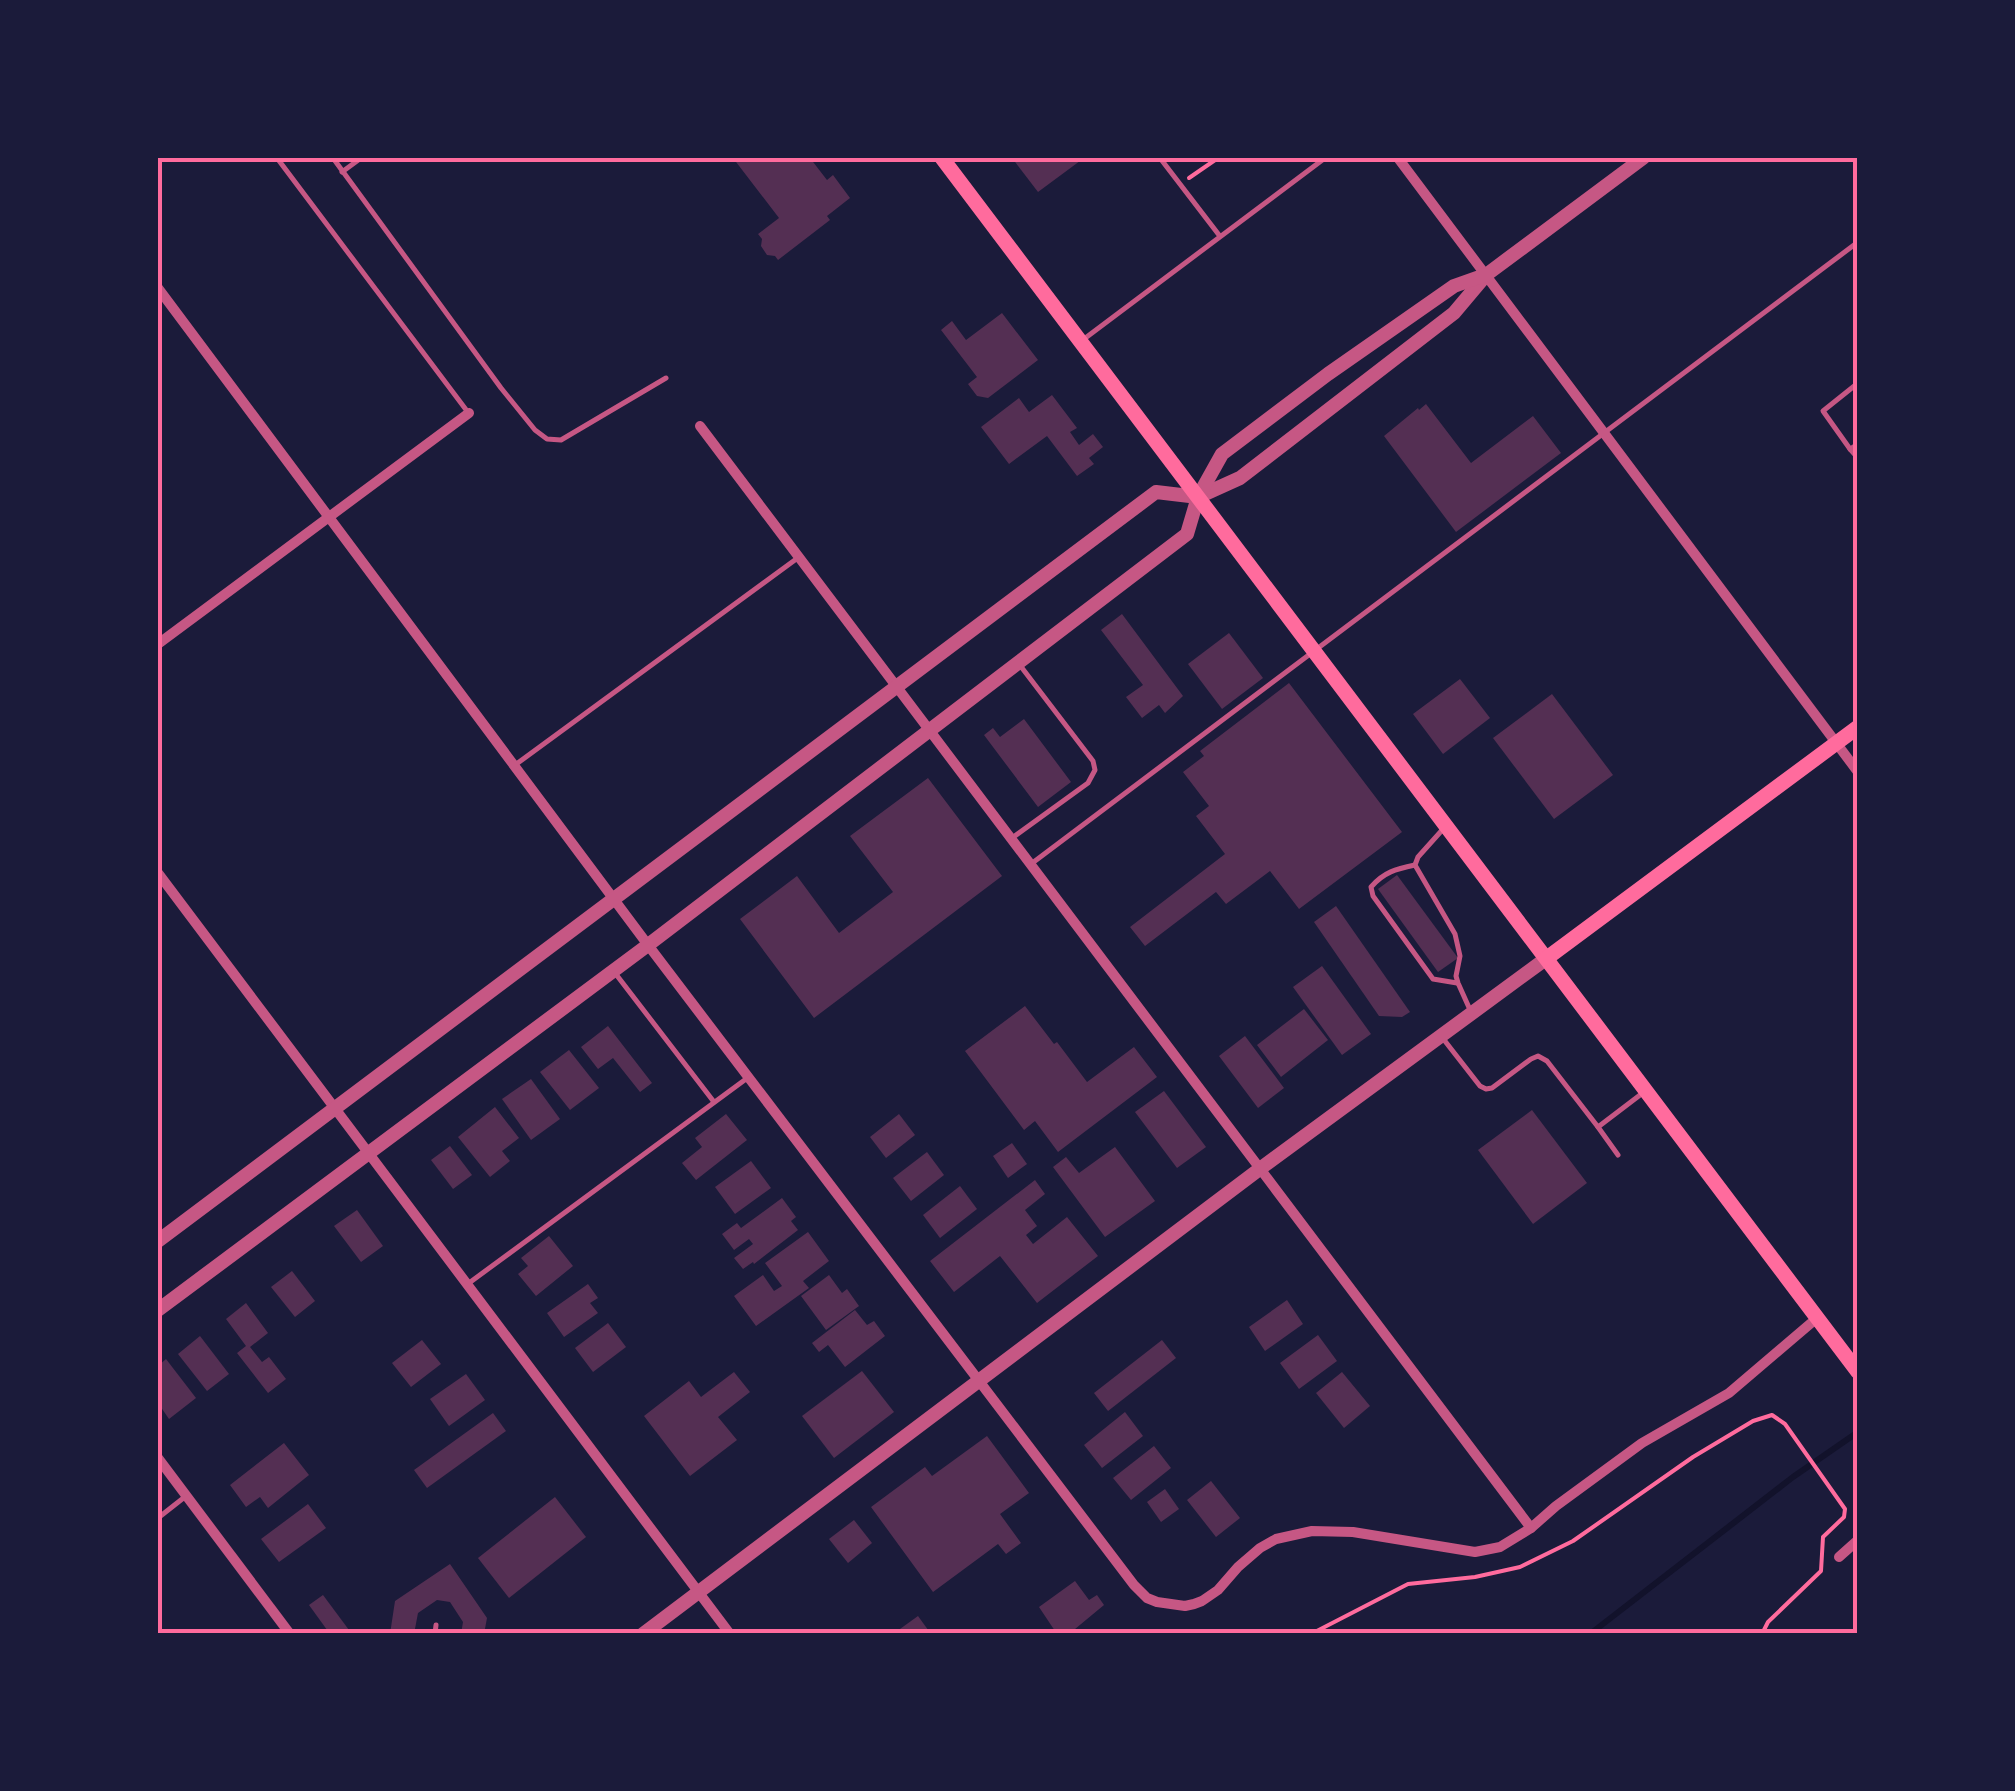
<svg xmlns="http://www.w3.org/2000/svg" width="2015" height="1791" viewBox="0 0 2015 1791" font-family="Barlow,sans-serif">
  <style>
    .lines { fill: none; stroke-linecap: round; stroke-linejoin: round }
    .stream { stroke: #12122b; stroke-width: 6 }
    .building { fill: #542f53 }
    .path { stroke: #ff6b9d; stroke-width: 4 }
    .service { stroke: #c65784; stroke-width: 5 }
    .minor { stroke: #c65784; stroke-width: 10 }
    .tertiary { stroke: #c65784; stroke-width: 14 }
    .secondary { stroke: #ff6b9d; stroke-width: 15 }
    .neatline { fill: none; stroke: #ff6b9d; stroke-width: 4 }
  </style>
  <rect width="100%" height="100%" fill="#1b1b3a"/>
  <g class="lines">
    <path class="stream" d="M1590 1634 1793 1477 1858 1432"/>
  </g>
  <g class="building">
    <path d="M733 158H810L827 180 833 175 850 198 827 216 830 220 778 260 775 256 767 255 761 246 762 239 758 234 779 218Z"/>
    <path d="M1012 158H1084L1038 192Z"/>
    <path d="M1002 313 1038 360 988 398 977 396 968 384 977 377 941 330 952 321 966 340Z"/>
    <path d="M1052 395 1077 428 1070 432 1079 445 1093 434 1103 447 1089 458 1094 464 1077 476 1047 436 1009 464 981 427 1019 398 1029 412Z"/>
    <path d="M1426 404 1471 463 1533 416 1561 453 1456 532 1384 436 1418 408 1419 410Z"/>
    <path d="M1122 614 1183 696 1165 713 1159 705 1142 718 1126 697 1143 685 1101 630Z"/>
    <path d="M1229 633 1263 678 1222 709 1188 664Z"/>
    <path d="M1460 679 1490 718 1443 754 1413 714Z"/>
    <path d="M1289 683 1402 832 1299 909 1270 871 1226 904 1216 892 1145 946 1130 927 1225 854 1196 816 1209 806 1183 772 1204 756 1200 751Z"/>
    <path d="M1552 694 1613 775 1554 819 1493 738Z"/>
    <path d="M1024 719 1071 782 1038 807 984 735 993 728 1000 737Z"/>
    <path d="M928 778 1002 876 814 1018 740 919 797 876 839 933 893 892 850 836Z"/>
    <path d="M1397 875 1458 958 1438 972 1378 889Z"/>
    <path d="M1336 906 1410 1012 1402 1017 1379 1016 1314 922Z"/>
    <path d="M1322 966 1371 1034 1342 1055 1293 987Z"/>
    <path d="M1025 1006 1054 1044 1057 1042 1087 1082 1134 1047 1157 1077 1058 1152 1035 1121 1024 1130 965 1051Z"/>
    <path d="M1304 1009 1328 1040 1281 1077 1257 1045Z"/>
    <path d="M608 1026 652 1083 640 1092 613 1058 598 1069 581 1047Z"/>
    <path d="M1245 1036 1284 1088 1258 1108 1219 1056Z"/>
    <path d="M569 1050 599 1088 570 1110 540 1072Z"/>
    <path d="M531 1079 560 1119 531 1140 502 1099Z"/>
    <path d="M1164 1091 1206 1147 1177 1168 1135 1112Z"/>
    <path d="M495 1107 519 1138 502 1151 510 1161 490 1177 458 1137Z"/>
    <path d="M1532 1110 1587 1183 1533 1224 1478 1150Z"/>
    <path d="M726 1114 747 1140 696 1180 682 1163 702 1147 695 1138Z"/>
    <path d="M899 1114 915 1135 886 1158 870 1137Z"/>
    <path d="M1012 1143 1027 1164 1008 1178 993 1156Z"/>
    <path d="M450 1146 472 1175 453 1189 431 1160Z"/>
    <path d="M1115 1147 1155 1201 1105 1237 1053 1167 1066 1157 1079 1173Z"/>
    <path d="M927 1152 944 1175 911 1201 893 1178Z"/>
    <path d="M751 1161 771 1188 735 1214 715 1187Z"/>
    <path d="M1035 1180 1045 1194 1025 1210 1037 1226 1026 1235 1033 1244 1067 1217 1098 1256 1037 1303 1000 1256 954 1292 930 1261Z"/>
    <path d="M960 1186 977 1209 940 1238 923 1215Z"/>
    <path d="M782 1198 796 1217 791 1221 798 1230 754 1264 753 1262 743 1269 734 1258 753 1244 749 1239 734 1250 722 1234 737 1223 741 1228Z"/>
    <path d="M357 1210 383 1246 361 1262 334 1226Z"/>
    <path d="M808 1232 829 1261 803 1281 809 1288 756 1326 734 1296 763 1275 774 1291 782 1286 765 1263Z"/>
    <path d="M549 1236 573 1266 536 1296 518 1274 528 1266 521 1258Z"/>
    <path d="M292 1271 315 1301 295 1317 271 1287Z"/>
    <path d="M829 1275 842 1293 847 1289 859 1306 826 1330 801 1296Z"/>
    <path d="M588 1284 598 1298 590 1303 598 1313 564 1337 547 1313Z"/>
    <path d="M1287 1300 1303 1324 1265 1351 1249 1327Z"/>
    <path d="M246 1303 268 1333 250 1347 262 1362 269 1357 286 1379 268 1393 237 1353 246 1346 226 1319Z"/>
    <path d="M855 1310 867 1325 874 1321 885 1336 845 1367 828 1345 819 1352 812 1343Z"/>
    <path d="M608 1323 626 1347 593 1372 575 1348Z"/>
    <path d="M1318 1335 1337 1361 1299 1389 1280 1363Z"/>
    <path d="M200 1336 229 1374 207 1391 178 1354Z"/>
    <path d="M422 1340 441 1364 411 1387 392 1363Z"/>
    <path d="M1162 1340 1176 1358 1108 1411 1094 1393Z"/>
    <path d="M166 1359 196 1398 169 1419 158 1403V1366Z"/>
    <path d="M862 1371 894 1412 834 1458 802 1416Z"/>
    <path d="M734 1372 750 1392 718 1417 737 1440 690 1476 644 1416 689 1381 701 1397Z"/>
    <path d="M1342 1372 1370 1406 1344 1428 1316 1393Z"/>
    <path d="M466 1374 485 1400 449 1426 430 1399Z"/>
    <path d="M1125 1412 1143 1436 1102 1468 1084 1445Z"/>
    <path d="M493 1413 506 1431 427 1488 414 1470Z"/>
    <path d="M987 1436 1029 1493 1000 1514 1021 1543 1006 1554 998 1544 933 1592 871 1507 925 1467 932 1476Z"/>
    <path d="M284 1443 309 1475 268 1508 260 1497 246 1507 230 1485Z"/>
    <path d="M1154 1446 1171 1468 1131 1500 1113 1478Z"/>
    <path d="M1211 1481 1240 1518 1216 1537 1187 1500Z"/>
    <path d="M1165 1489 1179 1509 1161 1522 1147 1502Z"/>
    <path d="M555 1497 586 1537 509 1598 478 1558Z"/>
    <path d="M308 1504 326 1528 279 1562 261 1539Z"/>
    <path d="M854 1520 872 1543 848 1563 829 1539Z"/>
    <path d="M450 1564 487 1618 484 1634H461L463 1622 450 1602 437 1600 418 1613 414 1634H390L395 1601Z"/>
    <path d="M1075 1581 1089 1600 1097 1595 1104 1605 1069 1634H1057L1039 1607Z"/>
    <path d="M323 1595 349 1630 345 1634H330L309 1605Z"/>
    <path d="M918 1616 931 1634H893Z"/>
  </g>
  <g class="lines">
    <g class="path">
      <path d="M1189 178 1218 158"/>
      <path d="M1311 1634 1408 1584 1475 1577 1520 1567 1573 1541 1693 1457 1753 1421 1772 1415 1785 1424 1845 1509 1844 1517 1823 1537 1821 1571 1768 1622 1762 1634"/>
    </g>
    <g class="service">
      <path d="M277 158 467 411"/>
      <path d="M333 158 501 388 535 430 547 439 561 440 666 378"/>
      <path d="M1160 158 1219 235"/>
      <path d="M342 172 361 158"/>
      <path d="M1084 339 1325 158"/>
      <path d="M1858 444 1850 449 1858 458"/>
      <path d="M1850 449 1823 411 1858 383"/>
      <path d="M515 765 799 557"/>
      <path d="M1444 828 1418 857 1415 865 1455 934 1460 956 1456 976 1458 983 1471 1012"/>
      <path d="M1012 838 1088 783 1095 770 1093 761 1019 664"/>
      <path d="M1031 864 1858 242"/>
      <path d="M1415 865C1396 869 1384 872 1371 887L1373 896 1433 979 1457 983"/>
      <path d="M615 973 714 1102"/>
      <path d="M1441 1036 1480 1086 1486 1089 1492 1088 1531 1059 1538 1056 1547 1061 1598 1127 1644 1092"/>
      <path d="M1598 1127 1618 1155"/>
      <path d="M469 1283 746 1079"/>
      <path d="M158 1518 186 1496"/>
      <path d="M435 1634 436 1625"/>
    </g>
    <g class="minor">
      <path d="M1398 158 1858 772"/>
      <path d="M158 288 648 945 1134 1585 1147 1598 1157 1602 1185 1606 1194 1604 1202 1601 1218 1590 1238 1567 1260 1548 1276 1539 1312 1531 1353 1532 1475 1552 1500 1547 1531 1528 1556 1506 1642 1443 1729 1393 1817 1318"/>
      <path d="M700 426 1531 1528"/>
      <path d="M158 644 469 413"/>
      <path d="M158 873 730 1634"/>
      <path d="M158 1458 290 1634"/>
      <path d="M1839 1557 1858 1540"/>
    </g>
    <g class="tertiary">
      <path d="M158 1241 1156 492 1198 497 1240 478 1454 313 1486 275 1643 158"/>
      <path d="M158 1310 648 945 1187 534 1198 497 1222 454 1328 374 1454 286 1485 275"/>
      <path d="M643 1634 1261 1168 1547 958"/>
    </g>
    <g class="secondary">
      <path d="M942 158 1858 1372"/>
      <path d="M1547 958 1858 727"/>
    </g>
  </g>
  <rect width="2015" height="1791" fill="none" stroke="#1b1b3a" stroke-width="320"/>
  <rect x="160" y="160" width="1695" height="1471" class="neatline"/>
</svg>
